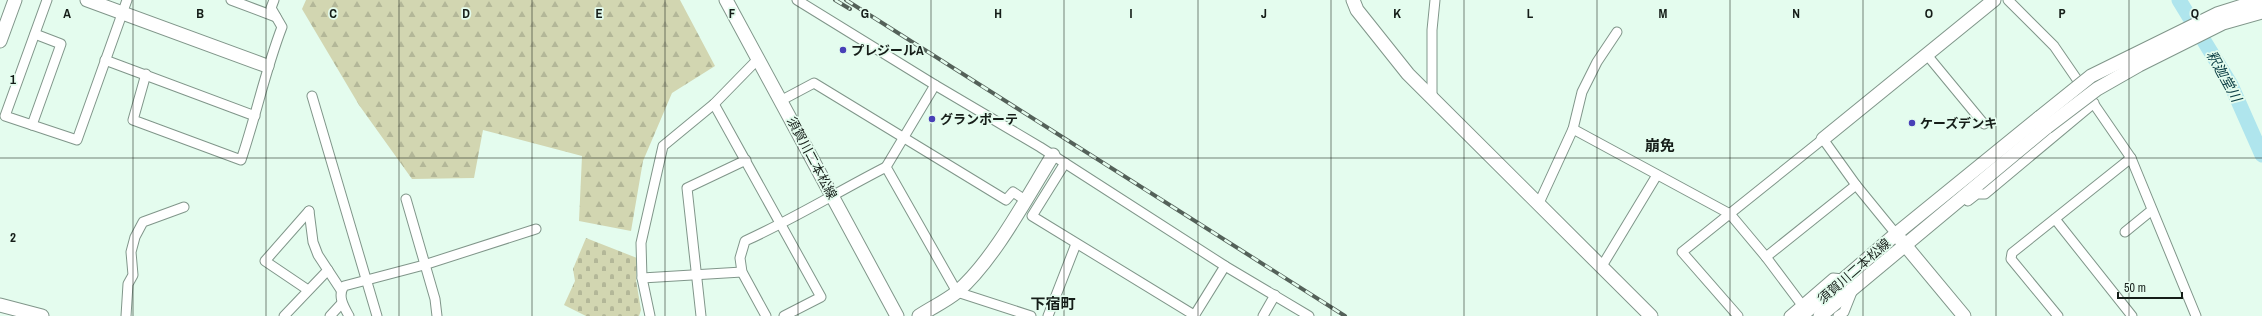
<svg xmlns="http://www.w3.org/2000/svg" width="2262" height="316" viewBox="0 0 2262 316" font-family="'Archivo Narrow','Noto Sans JP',sans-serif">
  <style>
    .forest { fill: url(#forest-firs) }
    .cemetery { fill: url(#cemetery-stones) }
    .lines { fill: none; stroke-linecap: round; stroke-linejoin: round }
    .river { stroke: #afe5ed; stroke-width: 15 }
    .street-casing { stroke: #80968a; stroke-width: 11 }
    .secondary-casing { stroke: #80968a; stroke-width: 15 }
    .street { stroke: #fff; stroke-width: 9 }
    .secondary { stroke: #fff; stroke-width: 13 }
    .rail-casing { stroke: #546159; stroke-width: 4 }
    .rail { stroke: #e4fcee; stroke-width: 2.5; stroke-dasharray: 8; stroke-linecap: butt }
    .secondary-bridge-casing { stroke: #80968a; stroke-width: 15; stroke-linecap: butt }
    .secondary-bridge { stroke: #fff; stroke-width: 13 }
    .grid { fill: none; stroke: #151d18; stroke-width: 1; stroke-opacity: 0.55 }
    .poi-dot { fill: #4840b7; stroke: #e4fcee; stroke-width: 1.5 }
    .labels { text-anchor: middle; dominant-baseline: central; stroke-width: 3.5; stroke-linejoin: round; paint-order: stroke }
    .poi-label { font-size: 13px; font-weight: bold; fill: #151d18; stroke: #e4fcee; text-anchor: start }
    .street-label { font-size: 13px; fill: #151d18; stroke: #e4fcee }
    .water-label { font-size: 14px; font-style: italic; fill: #0e4046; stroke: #e4fcee }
    .quarter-label { font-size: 15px; font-weight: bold; fill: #151d18; stroke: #e4fcee }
    .grid-label { font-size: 13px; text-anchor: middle; font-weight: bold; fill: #151d18; stroke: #e4fcee; stroke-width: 3.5; stroke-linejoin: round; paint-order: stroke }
  </style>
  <defs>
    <pattern id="forest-firs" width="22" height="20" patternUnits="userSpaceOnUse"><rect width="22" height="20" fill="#d2d6b1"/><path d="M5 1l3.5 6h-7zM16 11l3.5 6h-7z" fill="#b3b798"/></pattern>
    <pattern id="cemetery-stones" width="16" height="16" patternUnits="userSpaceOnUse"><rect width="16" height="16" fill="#d2d6b1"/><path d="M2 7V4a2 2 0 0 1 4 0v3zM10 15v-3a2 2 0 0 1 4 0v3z" fill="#b3b798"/></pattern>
  </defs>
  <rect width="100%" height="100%" fill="#e4fcee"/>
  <path class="forest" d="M306 0H680L715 66 672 93 643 161 631 231 579 221 582 156 483 130 474 178 412 179 359 105 302 9Z"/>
  <path class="cemetery" d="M586 238 637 258 636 280 641 310 639 316H586L564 305 575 281 573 269Z"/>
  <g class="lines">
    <path class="river" d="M2179 0 2231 85 2262 155"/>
    <defs>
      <g id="street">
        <path d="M47 0 5 116 77 140 127 0"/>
        <path d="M231 0 276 17"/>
        <path d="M797 0 935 85 1040 147 1225 266 1309 316"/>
        <path d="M2008 0 2054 46 2131 158 2196 316"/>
        <path d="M1927 55 1984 124"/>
        <path d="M105 60 255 116"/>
        <path d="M146 74 133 120 241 160C256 116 265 71 282 27L271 8 274 0"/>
        <path d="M935 85 886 167 957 292 1031 316"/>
        <path d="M312 96 377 316"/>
        <path d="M1432 97V30L1435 0"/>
        <path d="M782 100 814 83 1006 200 1013 192 1025 200"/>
        <path d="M714 104 821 297 784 316"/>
        <path d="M32 125 61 44 35 34"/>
        <path d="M1573 129 1730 214 1766 257 1802 305"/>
        <path d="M1065 163 1032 216 1194 315"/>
        <path d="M406 199 435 299 437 316"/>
        <path d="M1968 201 1977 194H1985L2094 103"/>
        <path d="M1539 203 1573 129 1582 92 1597 62 1617 32"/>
        <path d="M309 211 313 242 318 255 341 290"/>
        <path d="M2055 219 2132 316"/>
        <path d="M2125 232 2152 210"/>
        <path d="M1766 257 1856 185"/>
        <path d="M1602 266 1657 175"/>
        <path d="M642 278 742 272"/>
        <path d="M308 290 265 261 309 211"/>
        <path d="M126 316 128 284 133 275 131 252 135 237 143 222 184 207"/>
        <path d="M284 316 328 270"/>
        <path d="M330 316 342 303"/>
        <path d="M349 316C344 307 337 296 344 286L424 265 536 229"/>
        <path d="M650 316 642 278 641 243 663 146 714 104 758 59"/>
        <path d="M701 316 687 188 746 160"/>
        <path d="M766 316 742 272 740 258 745 241C794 219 839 191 886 167"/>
        <path d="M1048 316 1076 244"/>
        <path d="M1194 316 1225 266"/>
        <path d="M1263 316 1275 295"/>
        <path d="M1738 316 1682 252 1823 139 1856 185 1896 234"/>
        <path d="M1789 316 1833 278 1843 279"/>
        <path d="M1838 316 1844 312 1852 292"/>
        <path d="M2058 316 2011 259 2012 253 2131 158"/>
      </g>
      <g id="secondary">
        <path d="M87 0 267 66"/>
        <path d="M726 0 897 316"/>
        <path d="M1353 0 1357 10 1408 74 1651 316"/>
        <path d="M0 41 15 0"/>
        <path d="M1823 139 1994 0"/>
        <path d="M1900 239 1964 316"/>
        <path d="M0 305 42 316"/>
        <path d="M919 316C931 308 946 301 957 292 994 260 1027 197 1053 155"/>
        <path d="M1801 316 1896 234 2040 117"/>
        <path d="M1820 316 2047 127"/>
      </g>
    </defs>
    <use href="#street" class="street-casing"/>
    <use href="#secondary" class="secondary-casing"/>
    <use href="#street" class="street"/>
    <use href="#secondary" class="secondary"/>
    <defs>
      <g id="rail">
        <path d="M835 0 850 9"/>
        <path d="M846 0 1345 316"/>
      </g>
    </defs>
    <use href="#rail" class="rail-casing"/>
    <use href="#rail" class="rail"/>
    <defs>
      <g id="secondary-bridge">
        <path d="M2040 117 2091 76 2217 14 2261 0"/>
        <path d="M2047 127 2097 89 2139 65 2223 23 2262 12"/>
      </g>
    </defs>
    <use href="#secondary-bridge" class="secondary-bridge-casing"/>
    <use href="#secondary-bridge" class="secondary-bridge"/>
  </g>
  <path class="grid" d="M133 0V316M266 0V316M399 0V316M532 0V316M665 0V316M798 0V316M931 0V316M1064 0V316M1198 0V316M1331 0V316M1464 0V316M1597 0V316M1730 0V316M1863 0V316M1996 0V316M2129 0V316M0 158H2262"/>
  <g class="poi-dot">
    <circle cx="843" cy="50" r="4"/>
    <circle cx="932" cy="119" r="4"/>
    <circle cx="1912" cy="123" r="4"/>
  </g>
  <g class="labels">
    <g class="poi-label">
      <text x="851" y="50">プレジールA</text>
      <text x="940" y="119">グランポーテ</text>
      <text x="1920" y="123">ケーズデンキ</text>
    </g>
    <g class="street-label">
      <text transform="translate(812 158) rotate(62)">須賀川二本松線</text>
      <text transform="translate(1854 271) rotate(-41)">須賀川二本松線</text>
    </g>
    <g class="water-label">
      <text transform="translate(2224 76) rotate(61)">釈迦堂川</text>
    </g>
    <g class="quarter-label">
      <text x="1660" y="145">崩免</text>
      <text x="1053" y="303">下宿町</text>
    </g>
  </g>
  <g class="grid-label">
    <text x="67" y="18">A</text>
    <text x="200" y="18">B</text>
    <text x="333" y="18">C</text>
    <text x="466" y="18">D</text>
    <text x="599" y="18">E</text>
    <text x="732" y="18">F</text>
    <text x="865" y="18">G</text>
    <text x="998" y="18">H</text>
    <text x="1131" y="18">I</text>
    <text x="1264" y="18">J</text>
    <text x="1397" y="18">K</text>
    <text x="1530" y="18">L</text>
    <text x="1663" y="18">M</text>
    <text x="1796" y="18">N</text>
    <text x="1929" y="18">O</text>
    <text x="2062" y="18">P</text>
    <text x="2195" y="18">Q</text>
    <text x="13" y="84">1</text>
    <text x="13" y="242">2</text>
  </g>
  <path d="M2118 292v6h64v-6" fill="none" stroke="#151d18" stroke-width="2"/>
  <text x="2124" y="292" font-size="12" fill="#151d18" stroke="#e4fcee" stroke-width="3" paint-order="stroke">50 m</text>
</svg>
